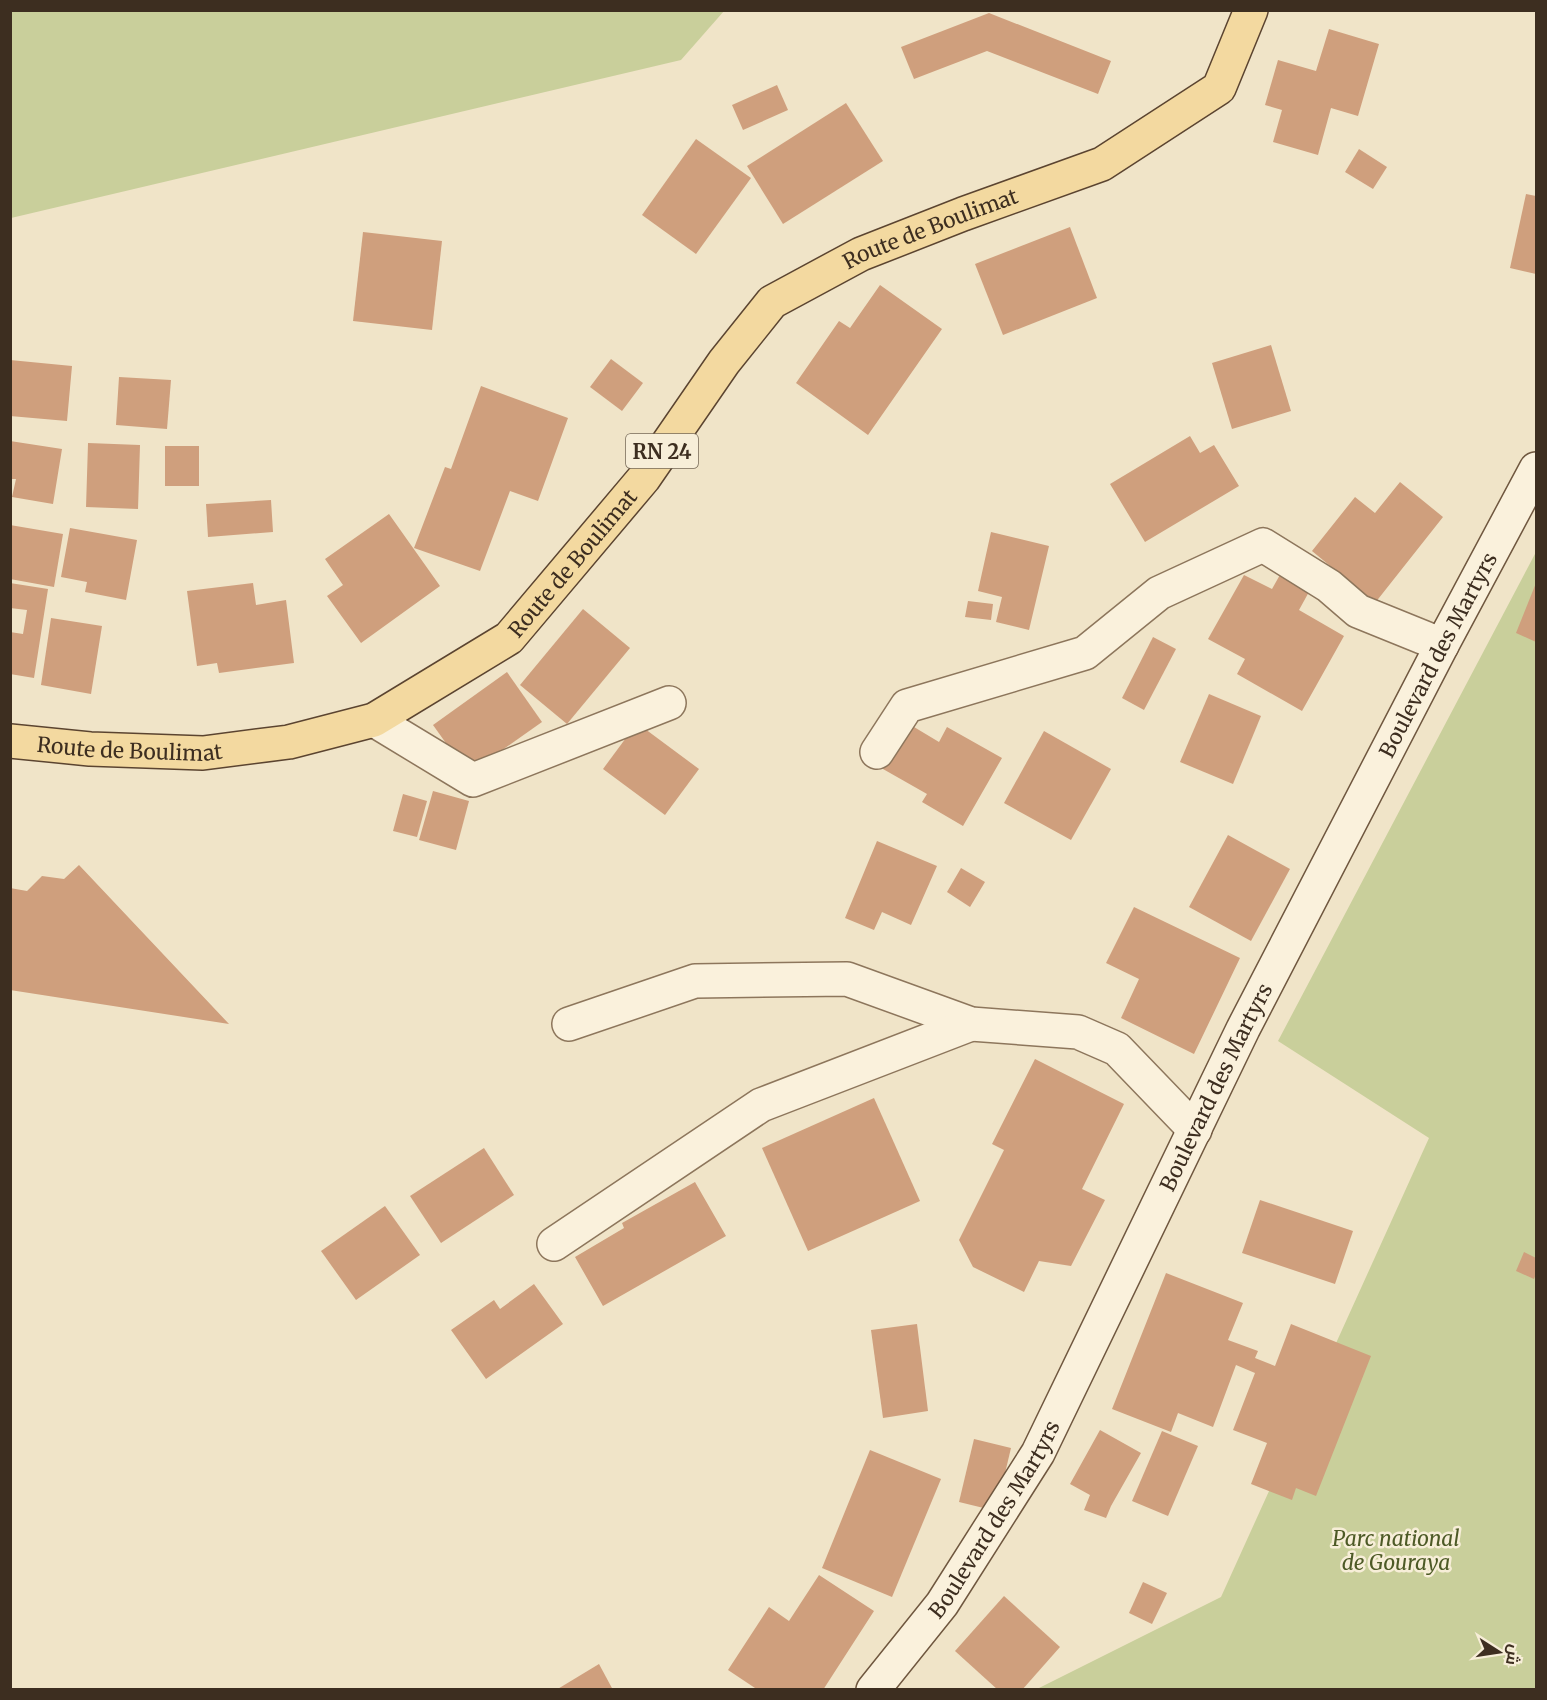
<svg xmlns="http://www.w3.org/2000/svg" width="1547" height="1700" viewBox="0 0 1547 1700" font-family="Merriweather,Cairo,serif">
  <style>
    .green { fill: #c9cf9b }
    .building { fill: #cf9f7d }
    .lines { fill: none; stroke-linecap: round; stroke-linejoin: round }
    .street-casing { stroke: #8d765c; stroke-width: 36 }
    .secondary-casing { stroke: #6f573f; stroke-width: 36 }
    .primary-casing { stroke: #5b4430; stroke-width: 36 }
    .street { stroke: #faf1dc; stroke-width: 33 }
    .secondary { stroke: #faf1dc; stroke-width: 33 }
    .primary { stroke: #f3d9a0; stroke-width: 33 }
    .labels { text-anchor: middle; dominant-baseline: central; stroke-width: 5; stroke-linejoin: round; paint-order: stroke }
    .shield { fill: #f7eed8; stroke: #756857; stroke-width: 1.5 }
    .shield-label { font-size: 20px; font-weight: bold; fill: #3d2e20 }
    .street-label { font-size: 21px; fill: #3d2e20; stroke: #f7eed8 }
    .park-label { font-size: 21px; font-style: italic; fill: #4d5a26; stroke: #f7eed8 }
  </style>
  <rect width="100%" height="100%" fill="#f0e4c8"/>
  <g class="green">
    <path d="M10 11 11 10 724 11 681 60 11 218Z"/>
    <path d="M1536 552V1689L1035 1690 1221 1597 1429 1138 1278 1041Z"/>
  </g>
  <g class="building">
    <path d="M989 13 1111 61 1098 94 987 51 914 79 901 47Z"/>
    <path d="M1329 29 1379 44 1358 116 1331 108 1318 155 1273 142 1282 110 1265 105 1278 60 1316 71Z"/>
    <path d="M777 85 788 110 743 130 732 105Z"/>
    <path d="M846 103 883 161 783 224 747 166Z"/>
    <path d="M696 139 751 178 696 254 642 215Z"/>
    <path d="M1359 149 1387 167 1373 189 1345 172Z"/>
    <path d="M1526 194 1536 196V274L1510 268Z"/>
    <path d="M1070 227 1097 298 1003 335 975 264Z"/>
    <path d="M363 232 442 241 432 330 353 321Z"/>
    <path d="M880 285 942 329 868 435 796 383 839 321 850 328Z"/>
    <path d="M1271 345 1291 411 1232 429 1212 363Z"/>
    <path d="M611 359 643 383 622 411 590 387Z"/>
    <path d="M10 360 72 366 67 421 10 416Z"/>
    <path d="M119 377 171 380 167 429 116 425Z"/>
    <path d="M481 386 568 418 538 501 510 491 480 571 414 548 445 467 451 469Z"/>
    <path d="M1190 436 1200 453 1214 445 1239 486 1145 542 1110 484Z"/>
    <path d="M10 441 62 449 53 504 12 497 16 479H10Z"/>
    <path d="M88 443 140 445 138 509 86 507Z"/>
    <rect x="165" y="446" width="34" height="40"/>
    <path d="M1400 482 1443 517 1375 603 1312 551 1355 497 1375 513Z"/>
    <path d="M271 500 273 532 208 537 206 504Z"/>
    <path d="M389 514 440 586 361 643 327 596 343 585 325 559Z"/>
    <path d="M10 525 63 534 54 587 10 579Z"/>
    <path d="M70 528 137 540 126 600 85 592 87 582 61 577Z"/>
    <path d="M991 532 1049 546 1029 630 996 622 1002 597 978 591Z"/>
    <path d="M1281 573 1310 590 1299 610 1344 636 1302 711 1237 674 1245 659 1208 639 1244 575 1272 589Z"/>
    <path d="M10 583 48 589 34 678 10 674V632L23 634 27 610 10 608Z"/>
    <path d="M253 583 256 605 286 600 294 663 219 673 217 663 197 666 187 591Z"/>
    <path d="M1536 583V642L1516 633Z"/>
    <path d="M968 601 993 604 991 620 965 617Z"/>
    <path d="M583 609 630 648 567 724 520 685Z"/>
    <path d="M51 618 102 626 91 694 41 685Z"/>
    <path d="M1153 637 1176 649 1144 710 1122 698Z"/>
    <path d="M507 672 542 722 468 774 433 725Z"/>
    <path d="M1209 694 1261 716 1233 784 1180 762Z"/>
    <path d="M637 723 699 769 665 815 603 769Z"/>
    <path d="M909 724 939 742 947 727 1002 758 963 826 922 802 927 794 883 769Z"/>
    <path d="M1044 731 1111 769 1071 840 1004 803Z"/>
    <path d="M433 791 469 801 456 850 419 840Z"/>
    <path d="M403 794 427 801 417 837 393 831Z"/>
    <path d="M1228 835 1290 869 1251 941 1189 907Z"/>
    <path d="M877 841 937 866 911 925 882 912 874 930 845 918Z"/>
    <path d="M79 865 229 1024 10 990V888L27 891 42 876 64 879Z"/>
    <path d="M961 868 985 882 970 907 947 892Z"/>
    <path d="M1134 907 1240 958 1194 1054 1121 1018 1139 979 1106 963Z"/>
    <path d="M1035 1059 1124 1104 1082 1189 1105 1200 1071 1266 1039 1261 1024 1292 973 1267 959 1240 1004 1150 992 1144Z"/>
    <path d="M874 1098 920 1201 808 1251 762 1148Z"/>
    <path d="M484 1148 514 1195 441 1243 410 1196Z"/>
    <path d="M695 1182 726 1236 603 1306 575 1257 624 1228 622 1223Z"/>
    <path d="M1260 1200 1353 1231 1335 1284 1242 1253Z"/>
    <path d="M385 1206 420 1255 356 1300 321 1251Z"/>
    <path d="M1524 1252 1536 1258V1274L1534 1279 1516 1271Z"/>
    <path d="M1166 1273 1243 1303 1228 1340 1258 1351 1255 1358 1275 1366 1291 1324 1371 1356 1316 1496 1296 1488 1292 1500 1251 1484 1267 1443 1233 1430 1255 1373 1236 1365 1213 1427 1178 1413 1171 1432 1112 1409Z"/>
    <path d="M534 1284 563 1324 486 1379 451 1330 494 1300 500 1309Z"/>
    <path d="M917 1324 928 1411 883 1418 871 1330Z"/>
    <path d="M1100 1430 1141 1453 1111 1506 1106 1518 1084 1510 1090 1495 1070 1484Z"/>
    <path d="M1162 1431 1198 1446 1168 1516 1132 1501Z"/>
    <path d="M974 1439 1011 1448 996 1511 959 1502Z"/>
    <path d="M870 1450 941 1479 892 1597 822 1568Z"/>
    <path d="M819 1575 874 1611 823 1690H758L728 1670 769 1607 789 1621Z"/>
    <path d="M1143 1582 1167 1593 1152 1624 1129 1613Z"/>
    <path d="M1004 1596 1060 1647 1022 1690H998L955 1651Z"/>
    <path d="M599 1664 613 1690H556Z"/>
  </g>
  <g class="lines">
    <defs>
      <g id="street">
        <path d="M374 720 473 780 669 703"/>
        <path d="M877 752 907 706 1085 653 1159 593 1263 545 1329 586 1358 611 1442 645"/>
        <path d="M569 1024 695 981 847 979 971 1024 1078 1032 1117 1049 1195 1130"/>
        <path d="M554 1244 761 1105 971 1024"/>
      </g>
      <g id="secondary">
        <path id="s1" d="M873 1690 942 1604 1038 1453 1243 1029 1442 645 1536 469"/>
      </g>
      <g id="primary">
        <path id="s2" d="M10 741 90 749 203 753 289 742 374 720 509 638 644 478 724 362 772 302 861 254 963 214 1102 164 1219 88 1251 10"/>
      </g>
    </defs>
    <use href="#street" class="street-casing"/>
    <use href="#secondary" class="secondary-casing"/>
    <use href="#primary" class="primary-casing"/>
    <use href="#street" class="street"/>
    <use href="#secondary" class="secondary"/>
    <use href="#primary" class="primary"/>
  </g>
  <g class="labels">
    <rect class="shield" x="626" y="434" width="72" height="34" rx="4.5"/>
    <g class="shield-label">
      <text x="662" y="451">RN 24</text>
    </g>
    <g class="street-label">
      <text stroke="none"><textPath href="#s2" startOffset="1128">Route de Boulimat</textPath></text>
      <text stroke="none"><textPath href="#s2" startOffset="624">Route de Boulimat</textPath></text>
      <text stroke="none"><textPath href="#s1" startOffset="1182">Boulevard des Martyrs</textPath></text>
      <text stroke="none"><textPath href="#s2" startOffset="120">Route de Boulimat</textPath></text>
      <text stroke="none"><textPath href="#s1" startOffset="696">Boulevard des Martyrs</textPath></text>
      <text stroke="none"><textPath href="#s1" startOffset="210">Boulevard des Martyrs</textPath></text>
    </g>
    <g class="park-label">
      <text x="1396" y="1538">Parc national<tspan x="1396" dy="24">de Gouraya</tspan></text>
    </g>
  </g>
  <rect width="1547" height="1700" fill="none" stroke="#3d2e20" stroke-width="24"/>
  <g transform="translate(1499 1652) rotate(102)" stroke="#f7eed8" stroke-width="4.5" paint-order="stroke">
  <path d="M0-4.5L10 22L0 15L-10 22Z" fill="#3d2e20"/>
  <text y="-9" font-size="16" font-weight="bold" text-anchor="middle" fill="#3d2e20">ش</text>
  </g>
</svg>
